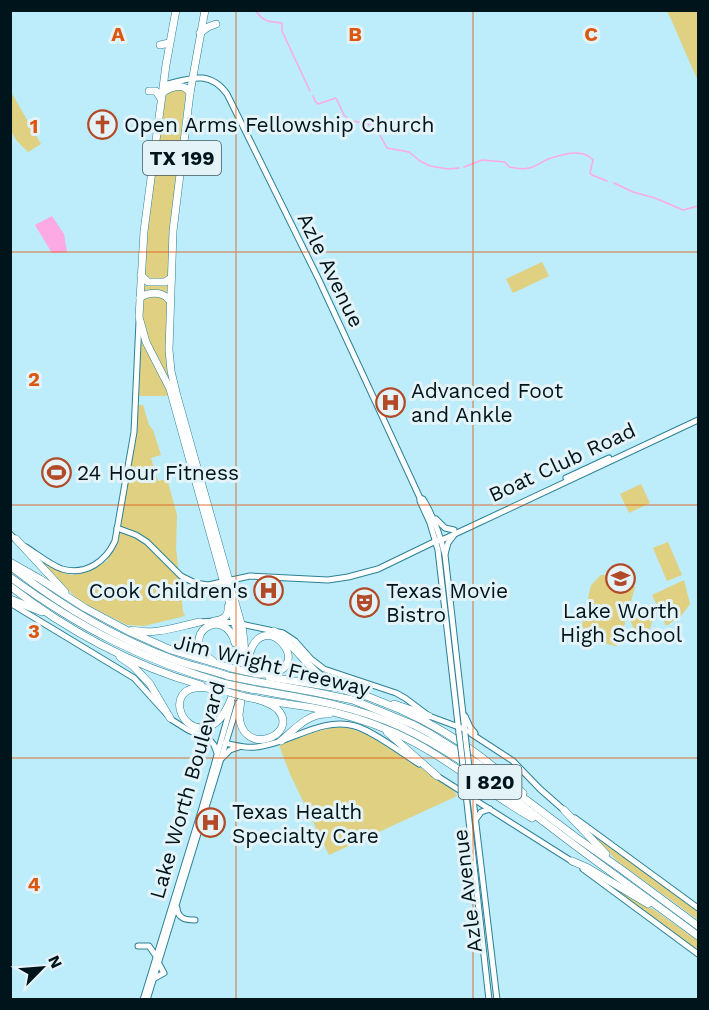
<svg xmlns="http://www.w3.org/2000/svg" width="709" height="1010" viewBox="0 0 709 1010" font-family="'Work Sans',sans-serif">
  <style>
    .green { fill: #e0d081 }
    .water { fill: #fca9e4 }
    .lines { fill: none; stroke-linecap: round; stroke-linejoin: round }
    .stream { stroke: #fca9e4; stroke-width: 1.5 }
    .major-casing { stroke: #2b8196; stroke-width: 7 }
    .highway-casing { stroke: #2b8196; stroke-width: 8 }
    .major { stroke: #fff; stroke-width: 5 }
    .highway { stroke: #fff; stroke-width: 7 }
    .major-bridge-casing { stroke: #2b8196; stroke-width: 7; stroke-linecap: butt }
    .highway-bridge-casing { stroke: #2b8196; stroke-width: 8; stroke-linecap: butt }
    .major-bridge { stroke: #fff; stroke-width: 5 }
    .highway-bridge { stroke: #fff; stroke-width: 7 }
    .grid { fill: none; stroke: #dc560d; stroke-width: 1.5; stroke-opacity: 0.55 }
    .labels { text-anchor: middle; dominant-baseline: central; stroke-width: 6; stroke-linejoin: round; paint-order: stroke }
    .shield { fill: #e4f3f8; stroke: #44575d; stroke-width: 1.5 }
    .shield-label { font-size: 20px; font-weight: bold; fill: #00141b }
    .poi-label { font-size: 21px; fill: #00141b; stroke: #e4f3f8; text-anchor: start }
    .street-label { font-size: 21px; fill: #00141b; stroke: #e4f3f8 }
    .grid-label { font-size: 20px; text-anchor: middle; font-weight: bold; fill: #dc560d; stroke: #e4f3f8; stroke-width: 6; stroke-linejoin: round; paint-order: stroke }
  </style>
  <rect width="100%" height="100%" fill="#bdecfa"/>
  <g class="green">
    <path d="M667 11H698V81L670 17Z"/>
    <path d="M183 87 186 91 170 231 172 389 166 396H139L142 316 150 201 165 92Z"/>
    <path d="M11 92 41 144 28 152 16 140 11 131Z"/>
    <path d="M542 262 549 276 513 293 506 279Z"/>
    <path d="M138 405H143L149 425 153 430 161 455 151 458 158 481 167 479 177 515 176 548 183 612 185 616 144 626 127 625 79 601 37 557 70 575 88 572 107 561 116 542Z"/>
    <path d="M641 484 650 503 629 513 620 494Z"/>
    <path d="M668 542 682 575 667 581 653 548Z"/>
    <path d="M607 570 630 577 629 580 635 587 619 644 616 646 587 639 582 625 591 585 601 575H606Z"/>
    <path d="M684 580 690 604 681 616 666 626 652 595Z"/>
    <path d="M650 609C655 622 651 632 639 639L630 620 631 618Z"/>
    <path d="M335 727 349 728 366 734 452 787 457 796 329 855 290 774 279 745 321 730Z"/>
    <path d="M588 829 698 910V920L617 861 587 830Z"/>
    <path d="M594 875 656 911 698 941V951Z"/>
  </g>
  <path class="water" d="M52 216 64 234 67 252 52 253 35 225Z"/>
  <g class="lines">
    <g class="stream">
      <path d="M255 10C265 23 267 21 282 23V31L310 91"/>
      <path d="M313 96 315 101 318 104 336 98 344 115 349 120 371 125 376 128 387 148 409 152 420 161 430 166 448 169 459 168"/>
      <path d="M464 167 482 160 505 162 509 167C515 168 523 170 529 168 537 167 543 160 551 158 564 154 583 148 593 160L590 173 592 175 607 181"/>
      <path d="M614 183 633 192 655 198 683 210 698 206"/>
    </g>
    <defs>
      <g id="major">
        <path d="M164 85C189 79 209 69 227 94L319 280 420 498V501L430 523 438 550 459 733"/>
        <path d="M566 478 609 458"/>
        <path d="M420 498 423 499C434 517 440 535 445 555L465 732"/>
        <path d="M436 519 445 528 454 530"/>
        <path d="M117 528 136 535 147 542 181 576 195 583 208 585 250 576 328 580 348 577 378 569 436 541 444 539 472 526 698 420"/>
        <path d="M10 534 15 539"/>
        <path d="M26 547C37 554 50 565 62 569 86 576 106 561 115 541L134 432 139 321"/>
        <path d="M445 554 448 543 454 535"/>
        <path d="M10 603 134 678 172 720 188 730 209 739 214 745 217 753"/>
        <path d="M200 622 214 621 235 623"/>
        <path d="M241 624 283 633 295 641 311 659 324 669 396 693 405 698 429 716 464 729 513 761 540 789 565 811"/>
        <path d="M465 716 470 727 475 733"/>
        <path d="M225 743C238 746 249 749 262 746 294 741 322 717 355 726 373 731 402 753 419 764"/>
        <path d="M222 758 230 750 239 747"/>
        <path d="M434 774 573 862"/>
        <path d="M466 794 489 1000"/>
        <path d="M473 799 497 1000"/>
        <path d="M575 818 698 908"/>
        <path d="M476 819 481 812 490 809"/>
        <path d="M583 869 698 954"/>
        <path d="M177 908C178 919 186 920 195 920"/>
        <path d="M138 946H149L156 956"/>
        <path d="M155 978 164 973 159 964"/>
        <path d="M143 1000 202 808 232 702"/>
        <path d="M147 1000 238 703"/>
      </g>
      <g id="highway">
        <path d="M176 10 166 65 144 231 139 317 146 342 170 389 235 623C238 637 240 651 239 665 238 684 226 728 202 728 179 728 169 692 195 688 204 686 213 690 222 690"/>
        <path d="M205 10 190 93 173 231 169 350 171 371 177 396 242 627C248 658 243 684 239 715 242 759 300 735 278 710 273 704 264 702 257 699"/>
        <path d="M200 33 208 27 216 24"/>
        <path d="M160 45 169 43"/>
        <path d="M149 91H156L161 99"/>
        <path d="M162 93C171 87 184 82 190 93"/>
        <path d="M141 275 148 282H165L171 278"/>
        <path d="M140 298C145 293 156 292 163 295 166 296 168 299 170 301"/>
        <path d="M16 539 65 592"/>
        <path d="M10 562 40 579 85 608 128 631 171 650 231 668"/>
        <path d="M14 569C63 607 117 639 175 660 192 666 210 670 228 676"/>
        <path d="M10 577C80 628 144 661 227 684"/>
        <path d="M10 586C66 630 133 666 201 685"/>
        <path d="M10 599 42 612"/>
        <path d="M214 621C222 620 229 617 228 607"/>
        <path d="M132 630C154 636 179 626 200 622"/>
        <path d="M274 631C296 645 307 669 330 683 342 691 356 693 369 697 379 701 389 705 399 709 445 729 487 758 523 793"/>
        <path d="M120 657 133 666 150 684 170 718"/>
        <path d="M248 660C261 596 327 678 256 674"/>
        <path d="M213 661C175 636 225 603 235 643"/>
        <path d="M269 677 332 687"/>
        <path d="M253 681 314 692 353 700 414 725 429 733 480 765 577 838 621 869 698 926"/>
        <path d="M251 689C302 698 353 705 401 727 456 752 504 792 552 828 600 865 650 900 698 936"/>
        <path d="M246 697C269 702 291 704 314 708 341 713 368 721 393 732 444 754 484 791 532 818"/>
        <path d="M394 704 429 716"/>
        <path d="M387 732 437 776"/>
        <path d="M281 741C296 728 308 713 329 714"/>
        <path d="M564 810 606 854"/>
        <path d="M572 861 588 868 648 904"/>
      </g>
    </defs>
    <use href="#major" class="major-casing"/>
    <use href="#highway" class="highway-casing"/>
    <use href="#major" class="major"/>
    <use href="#highway" class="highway"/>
    <defs>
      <g id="major-bridge">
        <path d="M459 733 466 790"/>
        <path d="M465 734 472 792"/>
      </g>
      <g id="highway-bridge">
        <path d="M231 668 253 673"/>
        <path d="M228 676 253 681"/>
        <path d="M227 684 251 689"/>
        <path d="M228 692 246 697"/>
      </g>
    </defs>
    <use href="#major-bridge" class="major-bridge-casing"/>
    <use href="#highway-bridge" class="highway-bridge-casing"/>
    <use href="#major-bridge" class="major-bridge"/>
    <use href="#highway-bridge" class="highway-bridge"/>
  </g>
  <path class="grid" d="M236 10V1000M473 10V1000M10 252H698M10 505H698M10 758H698"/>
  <defs>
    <symbol id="church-ring" viewBox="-11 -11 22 22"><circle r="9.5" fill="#e4f3f8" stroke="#b24a28" stroke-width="1.5"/><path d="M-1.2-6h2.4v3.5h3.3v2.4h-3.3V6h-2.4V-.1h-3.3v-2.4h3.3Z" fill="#b24a28"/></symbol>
    <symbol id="hospital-ring" viewBox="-11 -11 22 22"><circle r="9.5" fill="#e4f3f8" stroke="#b24a28" stroke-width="1.5"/><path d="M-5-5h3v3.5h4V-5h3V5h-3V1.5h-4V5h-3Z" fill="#b24a28"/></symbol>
    <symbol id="stadium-ring" viewBox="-11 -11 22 22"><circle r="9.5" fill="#e4f3f8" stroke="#b24a28" stroke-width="1.5"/><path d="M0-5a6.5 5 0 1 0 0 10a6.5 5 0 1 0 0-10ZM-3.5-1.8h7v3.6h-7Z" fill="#b24a28"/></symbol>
    <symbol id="school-ring" viewBox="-11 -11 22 22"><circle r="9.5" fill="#e4f3f8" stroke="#b24a28" stroke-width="1.5"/><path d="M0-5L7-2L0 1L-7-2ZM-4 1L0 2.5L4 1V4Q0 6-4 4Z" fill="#b24a28"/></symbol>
    <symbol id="theatre-ring" viewBox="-11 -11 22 22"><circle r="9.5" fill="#e4f3f8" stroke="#b24a28" stroke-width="1.5"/><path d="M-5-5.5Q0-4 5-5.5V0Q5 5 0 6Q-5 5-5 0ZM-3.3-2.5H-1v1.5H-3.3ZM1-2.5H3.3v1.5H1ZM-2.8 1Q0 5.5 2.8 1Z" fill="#b24a28"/></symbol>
  </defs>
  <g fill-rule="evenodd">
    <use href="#church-ring" x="86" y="108" width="33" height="33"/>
    <use href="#hospital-ring" x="374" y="386" width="33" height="33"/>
    <use href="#stadium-ring" x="40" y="456" width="33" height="33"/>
    <use href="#school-ring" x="604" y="562" width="33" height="33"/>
    <use href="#hospital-ring" x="252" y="574" width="33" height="33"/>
    <use href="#theatre-ring" x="348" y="586" width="33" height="33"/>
    <use href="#hospital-ring" x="194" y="806" width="33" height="33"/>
  </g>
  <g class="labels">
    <g class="shield">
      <rect x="143" y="141" width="78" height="34" rx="4.5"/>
      <rect x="458.5" y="765" width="63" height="34" rx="4.5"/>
    </g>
    <g class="shield-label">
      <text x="182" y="158">TX 199</text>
      <text x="490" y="782">I 820</text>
    </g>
    <g class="poi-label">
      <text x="124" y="124">Open Arms Fellowship Church</text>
      <text x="411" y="390">Advanced Foot<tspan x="411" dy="24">and Ankle</tspan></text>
      <text x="77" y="472">24 Hour Fitness</text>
      <text x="248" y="590" text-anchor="end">Cook Children's</text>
      <text x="386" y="590">Texas Movie<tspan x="386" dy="24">Bistro</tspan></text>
      <text x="621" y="610" text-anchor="middle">Lake Worth<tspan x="621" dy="24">High School</tspan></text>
      <text x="232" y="811">Texas Health<tspan x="232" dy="24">Specialty Care</tspan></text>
    </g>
    <g class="street-label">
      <text transform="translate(331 270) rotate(64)">Azle Avenue</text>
      <text transform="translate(562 462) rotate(-25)">Boat Club Road</text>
      <text transform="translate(272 665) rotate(14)">Jim Wright Freeway</text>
      <text transform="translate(187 790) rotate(-74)">Lake Worth Boulevard</text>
      <text transform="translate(467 891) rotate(-97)">Azle Avenue</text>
    </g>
  </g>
  <g class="grid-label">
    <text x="118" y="41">A</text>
    <text x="355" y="41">B</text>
    <text x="591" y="41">C</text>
    <text x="34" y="133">1</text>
    <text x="34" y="386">2</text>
    <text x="34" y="638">3</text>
    <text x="34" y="891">4</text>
  </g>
  <rect width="709" height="1010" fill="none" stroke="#00141b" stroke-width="24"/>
  <g transform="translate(42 968) rotate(65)" stroke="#e4f3f8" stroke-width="4.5" paint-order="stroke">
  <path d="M0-4.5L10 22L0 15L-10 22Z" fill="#00141b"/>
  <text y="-9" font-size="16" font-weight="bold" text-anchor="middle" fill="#00141b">N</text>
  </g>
</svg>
